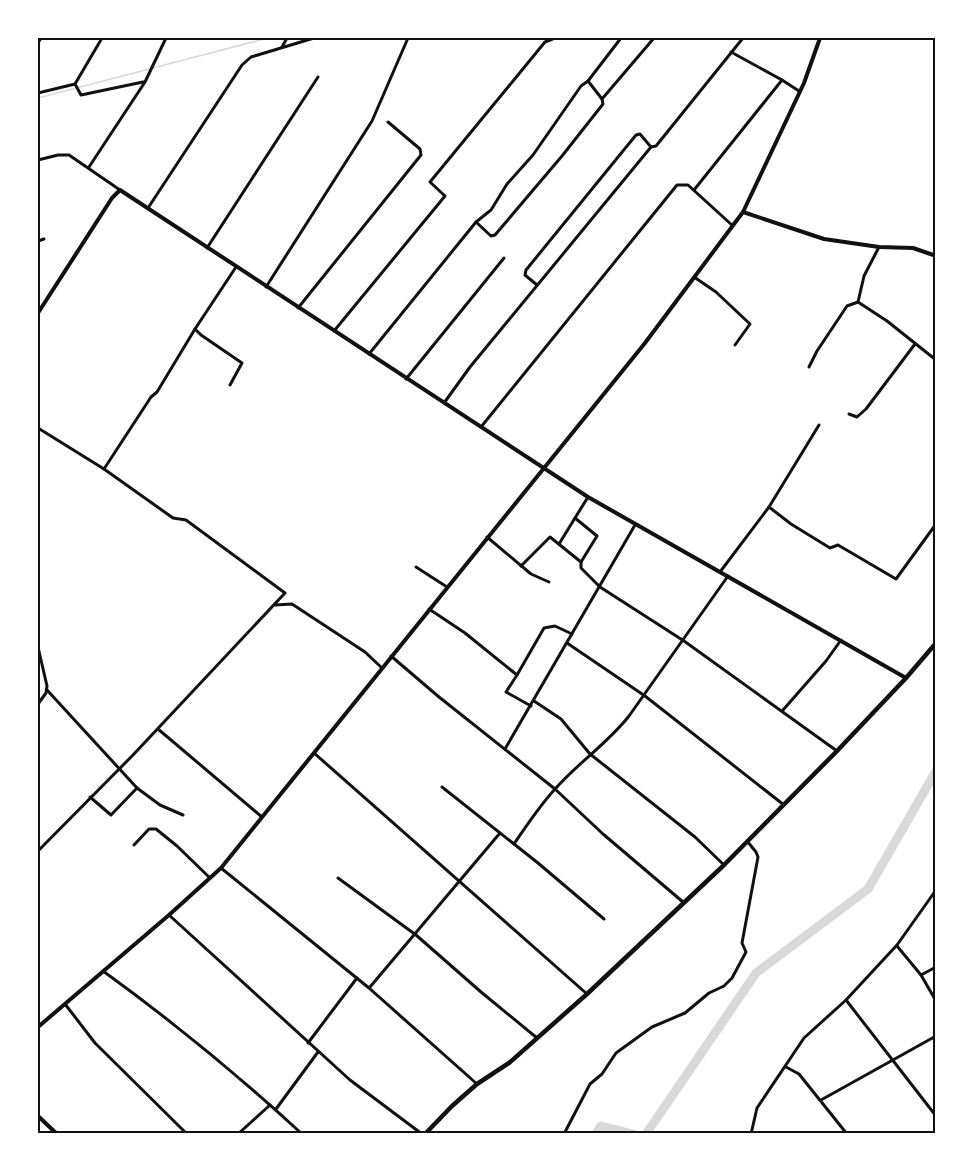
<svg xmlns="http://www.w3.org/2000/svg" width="973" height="1171" viewBox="0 0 973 1171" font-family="Lora,serif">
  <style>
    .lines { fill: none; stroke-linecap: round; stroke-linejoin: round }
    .stream { stroke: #d9d9d9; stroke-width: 1.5 }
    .river { stroke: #d9d9d9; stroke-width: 9 }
    .minor { stroke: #111; stroke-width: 3 }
    .tertiary { stroke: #111; stroke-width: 4 }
    .secondary { stroke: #111; stroke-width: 4 }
    .primary { stroke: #111; stroke-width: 4.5 }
    .neatline { fill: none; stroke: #111; stroke-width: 2 }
  </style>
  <rect width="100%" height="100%" fill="#fff"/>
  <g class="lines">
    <path class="stream" d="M38 98 268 38"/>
    <g class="river">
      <path d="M596 1134 601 1126 633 1134"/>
      <path d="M646 1134 756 973 868 889 936 771"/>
    </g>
    <g class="minor">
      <path d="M38 43 41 38"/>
      <path d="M282 47 287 38"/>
      <path d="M731 52 782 80"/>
      <path d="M75 84 102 38"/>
      <path d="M38 93 75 84 81 95 143 82"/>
      <path d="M602 99 654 38"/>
      <path d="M38 160 58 155H69L120 190"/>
      <path d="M89 167 145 82 166 38"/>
      <path d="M694 190 782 80 799 91"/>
      <path d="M148 208 242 65 251 57 314 38"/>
      <path d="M476 222 491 236 495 235 562 156 603 104 602 99 588 81"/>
      <path d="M38 241 44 239"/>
      <path d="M879 247 864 276 858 302 887 321 936 360"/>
      <path d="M207 248 318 77"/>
      <path d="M694 277 716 292 750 324 735 345"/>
      <path d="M537 285 525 275 526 270 636 135 640 134 651 147"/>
      <path d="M266 287 372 121 408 38"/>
      <path d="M298 308 421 155 420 149 388 122"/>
      <path d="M334 331 445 196 430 182 545 42 555 38"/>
      <path d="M369 354 476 222 491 210 507 184 533 155 581 86 588 81 621 38"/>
      <path d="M809 367 817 351 847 306 858 302"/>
      <path d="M406 379 504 258"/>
      <path d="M230 385 242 363 201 335 195 329 236 267"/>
      <path d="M444 403 470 367 651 147 656 146 743 38"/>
      <path d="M849 414 857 417 866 409 915 344"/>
      <path d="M481 427 677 185H688L733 226"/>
      <path d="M38 428 104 469"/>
      <path d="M769 507 791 524 830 548 838 545 896 579 936 524"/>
      <path d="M487 537 531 574 549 582"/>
      <path d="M559 544 575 518"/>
      <path d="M581 562 597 536 575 518 588 497"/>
      <path d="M521 566 550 537 581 562V568L600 587 684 641 837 751"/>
      <path d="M416 567 447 587"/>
      <path d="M720 572 769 507 819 425"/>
      <path d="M275 605 292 604 365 652 382 668"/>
      <path d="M429 609 465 633 517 675 506 692 531 706"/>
      <path d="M567 643 645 696 784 805"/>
      <path d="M38 647 47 686 46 693 38 704"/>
      <path d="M391 656 439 697 555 789 603 834 683 902"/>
      <path d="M517 675 544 628 555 626 572 634"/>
      <path d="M47 690 137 788 160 805 183 815"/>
      <path d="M534 701 561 719 590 754 695 837 724 865"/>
      <path d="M783 710 826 661 841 640"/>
      <path d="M158 729 262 817"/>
      <path d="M505 749 635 525"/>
      <path d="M314 753 587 994"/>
      <path d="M442 787 538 863 604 919"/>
      <path d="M90 797 111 815 137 788"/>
      <path d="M514 844C527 825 540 805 556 788 579 762 608 743 629 716L728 576"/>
      <path d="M134 845 149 829H156L177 846 210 878"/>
      <path d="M38 851 133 755 285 593 186 520 173 518 104 469 151 397 157 392 195 329"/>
      <path d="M221 868 369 988 477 1084"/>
      <path d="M338 878 416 935 481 992 537 1038"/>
      <path d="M169 915 350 1080 422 1134"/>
      <path d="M897 946 921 975 936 1001"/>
      <path d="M103 971C172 1021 239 1076 302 1134"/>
      <path d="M921 975 936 967"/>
      <path d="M370 987 500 833"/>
      <path d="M846 1000 936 1116"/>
      <path d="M65 1004 95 1043 187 1134"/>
      <path d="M308 1043 357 978"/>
      <path d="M786 1067 799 1074 847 1134"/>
      <path d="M821 1100 936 1036"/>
      <path d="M276 1109 318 1052"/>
      <path d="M238 1134 270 1105"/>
      <path d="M564 1134 590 1084 602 1074 616 1053 652 1027 685 1013 709 993 724 986 732 978 746 952 742 943 758 857 756 852 747 841"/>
      <path d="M751 1134 757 1108 804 1038 846 1000 897 945 936 890"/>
    </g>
    <g class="tertiary">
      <path d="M743 212 804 83 820 38"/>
      <path d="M38 313 112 198 120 190 588 497 906 678"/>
    </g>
    <g class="secondary">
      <path d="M38 1027 169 915 221 868 645 343 743 212 824 239 879 247 913 248 936 256"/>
      <path d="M38 1116 57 1134"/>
    </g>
    <path class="primary" d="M425 1134 452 1106 477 1084 509 1063 587 994 724 865 837 751 906 678 936 643"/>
  </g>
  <rect width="973" height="1171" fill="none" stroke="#ffffff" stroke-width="78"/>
  <rect x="39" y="39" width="895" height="1093" class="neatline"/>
</svg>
